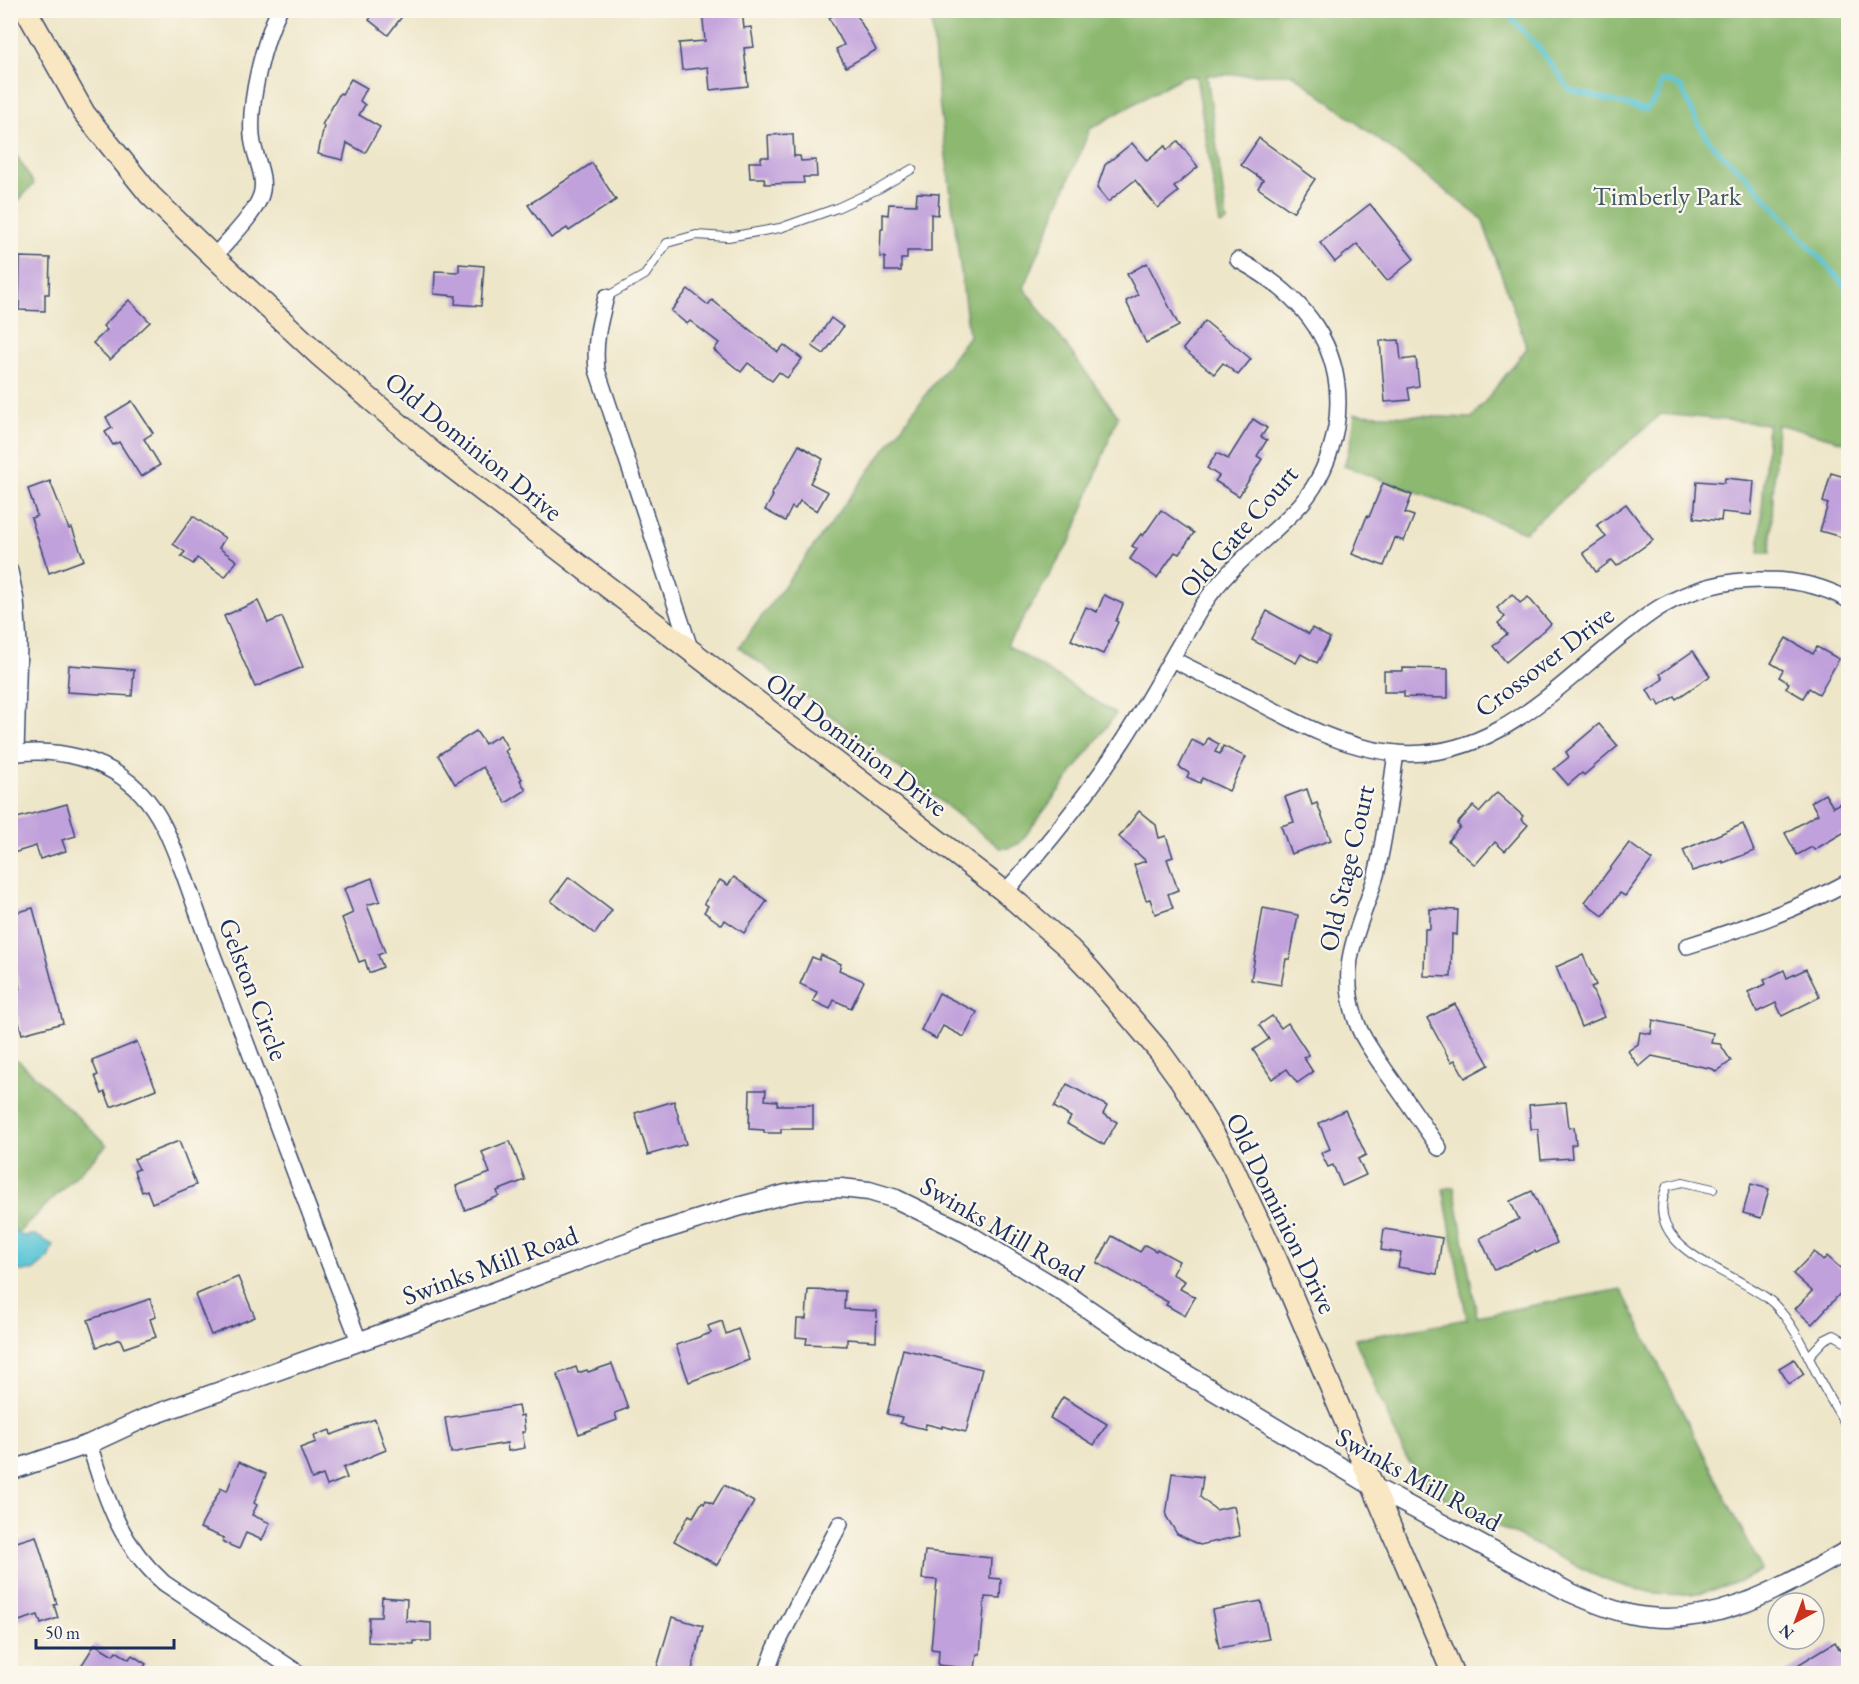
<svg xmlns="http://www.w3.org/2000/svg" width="1859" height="1684" viewBox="0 0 1859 1684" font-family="'EB Garamond',serif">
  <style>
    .forest { fill: #8cb86f; stroke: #547466; stroke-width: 1.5 }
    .water { fill: #59c4d5; stroke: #3a7a9a; stroke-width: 1.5 }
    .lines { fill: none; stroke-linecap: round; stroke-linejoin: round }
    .stream { stroke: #59c4d5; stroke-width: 5 }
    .building { fill: #c1a1db }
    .service-casing { stroke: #3b4a6e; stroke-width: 10 }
    .minor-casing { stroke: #3b4a6e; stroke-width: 18 }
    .tertiary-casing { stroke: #3b4a6e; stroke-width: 21 }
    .secondary-casing { stroke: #3b4a6e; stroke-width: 24 }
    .service { stroke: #fff; stroke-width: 8 }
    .minor { stroke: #fff; stroke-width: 15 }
    .tertiary { stroke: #fff; stroke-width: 18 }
    .secondary { stroke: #f9e7c3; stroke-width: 21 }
    .labels { text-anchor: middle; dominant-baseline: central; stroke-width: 4.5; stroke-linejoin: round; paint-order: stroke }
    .park-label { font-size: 27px; fill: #405967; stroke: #fbf7ec }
    .street-label { font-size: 27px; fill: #1b2f5e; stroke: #fbf7ec }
  </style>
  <rect width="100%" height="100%" fill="#fbf7ec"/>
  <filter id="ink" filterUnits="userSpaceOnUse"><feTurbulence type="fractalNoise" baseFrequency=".0167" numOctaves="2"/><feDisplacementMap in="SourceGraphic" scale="12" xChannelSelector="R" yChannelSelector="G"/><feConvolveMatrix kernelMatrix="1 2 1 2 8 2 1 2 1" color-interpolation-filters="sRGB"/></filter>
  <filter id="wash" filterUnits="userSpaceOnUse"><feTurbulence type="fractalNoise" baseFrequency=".008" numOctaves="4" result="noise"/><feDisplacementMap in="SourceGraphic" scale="24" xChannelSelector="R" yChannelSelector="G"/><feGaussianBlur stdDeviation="1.35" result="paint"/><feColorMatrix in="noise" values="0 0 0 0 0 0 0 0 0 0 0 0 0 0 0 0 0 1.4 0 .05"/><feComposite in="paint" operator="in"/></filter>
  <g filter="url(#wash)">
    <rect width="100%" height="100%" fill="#eee6c9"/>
    <g class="forest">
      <path d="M931 11H1848V443L1777 424 1770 553H1759L1768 424 1661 414 1525 532 1344 466 1351 442 1355 414 1472 418 1527 348 1482 219 1293 74 1207 75 1227 222 1220 225 1196 76H1183L1090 129 1024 288 1118 416 1072 538 1007 645 1116 714 1020 843 1009 848H1000L872 747 739 647 969 336 938 93Z"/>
      <path d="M10 145 34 184 11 208H10Z"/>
      <path d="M10 1059 19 1061 107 1145 17 1234 10 1236Z"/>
      <path d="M1454 1187 1477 1316 1621 1289 1762 1570C1706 1601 1661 1601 1603 1579L1447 1500C1428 1487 1415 1472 1403 1452L1355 1339 1467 1319 1443 1189Z"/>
    </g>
    <path class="water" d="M10 1226 22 1236 35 1235 53 1245 48 1258 33 1271H18L11 1259Z"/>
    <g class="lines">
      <path class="stream" d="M1502 10 1507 13 1540 49 1570 90 1646 110 1657 97 1662 80 1681 87 1696 120 1713 146 1748 178 1848 289"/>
    </g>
    <g id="blocks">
      <g class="building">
        <path d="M376 10H407L388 35 369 20Z"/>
        <path d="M702 10H742L744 28 751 27 754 47 744 48 748 86 710 90 708 67 682 70 679 43 705 41Z"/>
        <path d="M842 10H854L876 50 846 67 836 49 844 45 829 18Z"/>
        <path d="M351 79 367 88 360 101 365 105 359 115 380 127 365 153 347 143 343 160 318 154 324 126 322 125 340 93 342 94Z"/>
        <path d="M793 134 794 156H800L801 161 816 160 817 177H803L804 183 765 184 764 178H750L749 162H761V157H769L768 135Z"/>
        <path d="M1259 138 1315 179 1293 212 1258 188 1263 180 1241 165Z"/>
        <path d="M1178 141 1198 167 1174 187 1178 192 1158 208 1135 180 1108 202 1097 188 1105 165 1132 143 1147 161 1165 146 1167 150Z"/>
        <path d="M592 163 616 200 569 231 567 228 551 238 528 205Z"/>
        <path d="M917 193 939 194 938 215 931 214V251H907V259H901V271H885V257H880L881 229H883V214L888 215 889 204 916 205Z"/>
        <path d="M1370 204 1414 259 1387 281 1357 244 1335 262 1320 243Z"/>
        <path d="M20 257 50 258 49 294H45V311L19 310Z"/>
        <path d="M1147 263 1179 326 1146 343 1126 301 1138 295 1127 274Z"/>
        <path d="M459 264 484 266 481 306 455 304 456 296 434 294 435 271 459 272Z"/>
        <path d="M688 289 708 305 712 300 778 352 784 345 802 359 787 378 779 372 772 381 748 363 741 372 714 350 719 343 690 321 687 324 671 311Z"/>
        <path d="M129 300 150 322 110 360 93 343 107 330 103 326Z"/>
        <path d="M831 318 843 327 824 354 812 346Z"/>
        <path d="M1205 321 1251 359 1238 375 1223 363 1214 374 1183 349Z"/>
        <path d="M1399 340 1401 360 1416 358 1419 386 1408 388 1410 400 1385 402 1380 341Z"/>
        <path d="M132 401 153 433 144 439 160 465 141 477 119 442 113 445 105 432 112 428 106 417Z"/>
        <path d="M1253 419 1267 428 1261 437 1267 440 1257 456 1262 459 1239 496 1215 481 1219 476 1207 468 1217 453 1228 459Z"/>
        <path d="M799 445 823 459 810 483 828 492 817 511 800 501 795 509 792 507 785 521 765 510 773 496 771 495Z"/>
        <path d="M1831 473 1848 478V539L1820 531 1828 504 1823 502Z"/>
        <path d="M1725 478 1754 481 1751 515 1722 512 1721 521 1694 518 1697 481 1724 483Z"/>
        <path d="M50 481 69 529 72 528 84 560 49 573 31 518 37 516 28 489Z"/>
        <path d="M1383 483 1412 495 1405 513 1414 516 1404 541 1395 538 1384 566 1352 554 1367 516 1369 517Z"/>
        <path d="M1626 504 1653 540 1617 566 1612 560 1596 572 1583 553 1606 537 1597 525Z"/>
        <path d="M1161 510 1194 533 1179 554 1175 552 1157 578 1130 559 1137 549 1132 546 1141 534 1143 536Z"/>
        <path d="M193 516 225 538 219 548 237 561 225 577 197 558 193 564 181 556 185 552 173 544Z"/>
        <path d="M1512 594 1520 603 1528 597 1551 624 1506 662 1493 646 1507 634 1498 623 1505 617 1497 608Z"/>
        <path d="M1104 595 1123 604 1116 621 1118 622 1103 654 1071 640 1086 607 1097 612Z"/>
        <path d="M258 601 268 623 282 617 303 667 255 687 224 616Z"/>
        <path d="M1267 611 1309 634 1312 628 1330 638 1317 663 1301 654 1296 663 1252 640Z"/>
        <path d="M1786 638 1813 654 1817 647 1839 659 1819 694 1809 688 1803 698 1786 688 1789 683 1779 677 1783 670 1771 663Z"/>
        <path d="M1693 651 1710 676 1676 699 1675 696 1660 706 1657 700 1654 702 1647 690 1663 679 1660 674Z"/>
        <path d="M69 665 134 670 132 696 67 692Z"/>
        <path d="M1403 668 1448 669V698L1404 697V692H1384V671H1403Z"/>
        <path d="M1599 724 1618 746 1584 775 1582 773 1568 785 1554 769 1569 757 1566 752Z"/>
        <path d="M476 731 485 744 500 735 508 749 505 751 522 779 520 780 526 790 506 803 483 767 455 784 438 755Z"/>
        <path d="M1208 738 1219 744 1215 752 1220 754 1223 746 1246 757 1229 791 1202 778 1200 783 1187 777 1189 773 1179 767 1192 740 1204 746Z"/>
        <path d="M1307 789 1312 805 1317 803 1331 840 1291 854 1281 826 1294 822 1285 797Z"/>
        <path d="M1497 793 1523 816 1521 819 1528 825 1505 851 1495 842 1475 865 1448 841 1460 827 1457 824 1473 806 1480 812Z"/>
        <path d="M1825 794 1833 807 1840 803 1848 817V830L1814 850 1812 847 1797 855 1785 833 1818 814 1811 802Z"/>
        <path d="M67 804 76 836 62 840 66 851 40 859 36 846 10 854V820Z"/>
        <path d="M1139 811 1156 825 1159 838 1166 836 1173 857 1167 859 1178 890 1168 894 1173 908 1155 914 1150 899 1146 900 1134 865 1146 861 1119 837Z"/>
        <path d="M1743 824 1754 851 1723 863V861L1692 871 1683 850Z"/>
        <path d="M1629 843 1652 860 1625 896 1620 893 1603 916 1585 902Z"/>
        <path d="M569 877 612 910 595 934 551 901Z"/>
        <path d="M734 877 767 901 744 933 725 920 722 925 704 912 708 906 704 903 720 880 728 885Z"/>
        <path d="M372 878 380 901 367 905 385 952 378 955 383 967 369 973 365 960 359 962 342 918 353 913 344 889Z"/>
        <path d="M33 908 63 1023 22 1034 10 990 20 988 10 950V914Z"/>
        <path d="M1263 908 1298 915 1290 959H1286L1281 985 1251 980Z"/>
        <path d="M1430 909 1458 910 1457 935 1452 934 1451 977 1424 976 1425 929H1430Z"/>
        <path d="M821 955 841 964 839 970 864 981 851 1008 834 1000 830 1009 813 1001 817 992 800 984 812 957 819 960Z"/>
        <path d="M1583 955 1596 985 1591 987 1604 1017 1581 1027 1556 967Z"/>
        <path d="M1806 969 1820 997 1782 1016 1776 1003 1757 1012 1748 992 1766 984 1764 980 1784 970 1787 978Z"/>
        <path d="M939 993 977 1012 964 1037 943 1026 936 1039 921 1030Z"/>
        <path d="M1455 1004 1489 1065 1465 1078 1455 1060 1451 1062 1427 1018Z"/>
        <path d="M1272 1016 1281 1028 1288 1023 1309 1055 1304 1058 1313 1072 1297 1083 1287 1069 1272 1079 1253 1050 1269 1039 1259 1025Z"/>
        <path d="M1653 1020 1713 1033 1711 1043 1720 1044 1731 1061 1716 1072 1713 1069 1652 1056 1639 1067 1628 1051 1638 1044 1640 1032 1651 1034Z"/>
        <path d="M137 1042 156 1089 111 1107 105 1092 102 1094 95 1076 98 1075 92 1060Z"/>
        <path d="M1067 1084 1107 1106 1103 1114 1117 1122 1104 1145 1067 1124 1071 1117 1054 1107Z"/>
        <path d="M750 1090H766L765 1100 777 1101V1105H813V1129H781V1133H764V1130L749 1129Z"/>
        <path d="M674 1101 686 1144 648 1155 635 1113Z"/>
        <path d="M1566 1102 1569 1128 1574 1127 1576 1144 1571 1145 1572 1158 1541 1160 1538 1129H1531L1529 1105Z"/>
        <path d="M1345 1110 1366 1155 1358 1159 1366 1175 1342 1186 1333 1165 1328 1167 1321 1153 1330 1149 1319 1123Z"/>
        <path d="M179 1141 196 1185 152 1203 147 1190 142 1192 134 1171 139 1169 134 1159Z"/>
        <path d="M510 1141 525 1180 497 1191 499 1196 465 1210 456 1186 490 1173 482 1152Z"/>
        <path d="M1751 1184 1769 1189 1761 1218 1743 1213Z"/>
        <path d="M1532 1191 1557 1243 1536 1253 1535 1251 1495 1270 1480 1238 1519 1219 1510 1201Z"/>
        <path d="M1384 1229 1442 1238 1437 1274 1398 1267 1401 1253 1381 1250Z"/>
        <path d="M1112 1236 1140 1252 1145 1245 1156 1251 1157 1249 1179 1261 1172 1274 1185 1281 1180 1289 1195 1297 1185 1316 1166 1305 1168 1302 1097 1263Z"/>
        <path d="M1814 1252 1823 1261 1827 1256 1848 1275V1285L1812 1324 1795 1309 1812 1291 1793 1274Z"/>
        <path d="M238 1277 255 1317 211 1335 195 1295Z"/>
        <path d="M808 1290 845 1291 844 1309 877 1311 876 1341 847 1339V1346L806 1344 807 1338 796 1337 797 1319H806Z"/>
        <path d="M150 1299 156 1317 150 1319 156 1337 124 1348 120 1339 97 1347 88 1320Z"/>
        <path d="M722 1321 726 1334 738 1329 749 1360 689 1382 676 1345 711 1333 708 1326Z"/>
        <path d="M903 1349 982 1369 966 1432 942 1426V1428L926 1424 925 1429 900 1423 902 1417 887 1414Z"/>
        <path d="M1794 1359 1804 1374 1789 1384 1779 1368Z"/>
        <path d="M612 1364 628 1408 615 1413 617 1420 579 1434 557 1374 576 1367 578 1373 587 1370 588 1372Z"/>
        <path d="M1063 1397 1107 1424 1094 1445 1050 1418Z"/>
        <path d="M518 1406 520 1416 523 1415 525 1432H522L525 1448 508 1451 507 1443 451 1453 445 1418Z"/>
        <path d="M375 1419 386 1450 343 1468 347 1478 327 1486 323 1475 312 1479 300 1448 316 1442 314 1436 330 1430 331 1435Z"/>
        <path d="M239 1462 266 1474 254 1503 257 1505 252 1515 270 1523 262 1540 246 1533 239 1549 222 1542 224 1538 200 1528 221 1488 227 1491Z"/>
        <path d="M1172 1473 1203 1477 1200 1497 1216 1510 1234 1506 1240 1536 1200 1545 1177 1534 1166 1516Z"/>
        <path d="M724 1485 754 1502 717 1565 674 1541 689 1515 693 1517 702 1502 704 1504 706 1500 713 1504Z"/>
        <path d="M36 1536 57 1604 54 1605 58 1618 41 1624 38 1615 19 1621 15 1607 10 1609V1544Z"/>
        <path d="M925 1551 991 1558 990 1578 1001 1579 1000 1598 985 1597 980 1654H977L975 1669 938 1665 939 1650 931 1649 937 1580 922 1579Z"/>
        <path d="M382 1597 407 1599 406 1621 431 1623V1641H414V1644L368 1642 369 1617H381Z"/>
        <path d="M1261 1601 1269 1639 1219 1648 1212 1610Z"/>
        <path d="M672 1617 703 1626 691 1674H655Z"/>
        <path d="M1835 1642 1848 1663V1666L1837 1674H1783Z"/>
        <path d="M95 1644 113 1655 116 1651 129 1659 132 1655 146 1664 143 1668 153 1674H76Z"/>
      </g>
    </g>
  </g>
  <g filter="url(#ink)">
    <use href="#blocks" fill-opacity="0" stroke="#3b4a6e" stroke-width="1.5"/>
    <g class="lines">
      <defs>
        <g id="service">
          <path d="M606 297 645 275 667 243 696 235 728 237 780 228 837 208 880 188 912 169"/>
          <path d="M1713 1189 1683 1182 1667 1186C1639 1252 1737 1270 1773 1303 1795 1325 1807 1355 1821 1382 1829 1398 1840 1414 1848 1430"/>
          <path d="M1808 1357 1824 1340 1834 1335 1848 1343"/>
        </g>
        <g id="minor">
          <path d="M214 257C228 240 254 216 261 195 267 176 253 155 252 136 249 100 263 43 279 10"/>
          <path d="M606 297C599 324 594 343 597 370L691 651"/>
          <path d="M10 571 16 600 19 643 16 754"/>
          <path d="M1172 659C1197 672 1223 684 1249 697 1295 722 1342 748 1396 753 1488 761 1548 695 1615 641 1630 629 1645 616 1662 606 1694 588 1729 579 1766 580 1794 580 1823 586 1848 600"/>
          <path d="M1396 753C1390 794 1386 835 1376 875 1361 927 1337 960 1355 1017 1361 1038 1375 1055 1387 1073 1405 1098 1422 1123 1439 1148"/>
          <path d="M10 754C57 747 107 758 141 793 162 815 172 844 183 872 195 905 206 938 219 971 266 1094 311 1218 359 1341"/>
          <path d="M1005 892C1047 845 1088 794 1122 742 1151 698 1175 650 1203 605 1229 565 1269 539 1301 504 1320 482 1331 455 1336 427 1348 348 1303 295 1238 260"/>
          <path d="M1687 946C1742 929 1798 909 1848 882"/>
          <path d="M89 1444C107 1500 118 1542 164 1583L300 1674"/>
          <path d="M766 1674 775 1649 798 1603 840 1524"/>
        </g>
        <path id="tertiary" d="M10 1471 89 1444 145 1418 397 1328 641 1237 734 1208 786 1194 813 1189 841 1188 869 1191 896 1199 966 1233 1066 1294 1166 1362 1374 1487 1569 1592C1589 1601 1608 1609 1629 1614 1711 1632 1781 1588 1848 1550"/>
        <path id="secondary" d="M26 10 84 113 150 195 214 257 320 356 432 452 1005 892 1070 949 1090 970 1160 1052 1181 1081 1230 1161 1277 1261 1453 1674"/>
      </defs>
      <use href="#service" class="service-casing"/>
      <use href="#minor" class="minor-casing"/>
      <use href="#tertiary" class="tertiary-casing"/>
      <use href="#secondary" class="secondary-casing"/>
      <use href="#service" class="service"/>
      <use href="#minor" class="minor"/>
      <use href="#tertiary" class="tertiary"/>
      <use href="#secondary" class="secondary"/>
    </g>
  </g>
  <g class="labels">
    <g class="park-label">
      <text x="1667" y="195">Timberly Park</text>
    </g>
    <g class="street-label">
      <text transform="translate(474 446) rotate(39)">Old Dominion Drive</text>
      <text transform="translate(1238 531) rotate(-49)">Old Gate Court</text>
      <text transform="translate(1544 661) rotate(-37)">Crossover Drive</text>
      <text transform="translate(857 744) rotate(37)">Old Dominion Drive</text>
      <text transform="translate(1346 868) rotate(-77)">Old Stage Court</text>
      <text transform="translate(254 989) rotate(69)">Gelston Circle</text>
      <text transform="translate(1282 1213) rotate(64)">Old Dominion Drive</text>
      <text transform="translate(1003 1229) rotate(30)">Swinks Mill Road</text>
      <text transform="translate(490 1265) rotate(-20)">Swinks Mill Road</text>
      <text transform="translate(1419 1479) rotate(29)">Swinks Mill Road</text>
    </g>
  </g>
  <rect width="1859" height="1684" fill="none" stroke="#fbf7ec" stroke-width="36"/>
  <g transform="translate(1796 1621) rotate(221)"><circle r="28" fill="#fbf7ec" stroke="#a1a7b3" stroke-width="1.5"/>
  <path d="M0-4.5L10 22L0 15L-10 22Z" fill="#c8321e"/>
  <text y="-9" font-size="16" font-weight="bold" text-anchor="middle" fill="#1b2f5e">N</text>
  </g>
  <path d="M36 1639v9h138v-9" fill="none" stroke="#1b2f5e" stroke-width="3"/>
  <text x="45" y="1639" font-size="18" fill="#1b2f5e" stroke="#fbf7ec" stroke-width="4.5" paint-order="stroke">50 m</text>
</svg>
